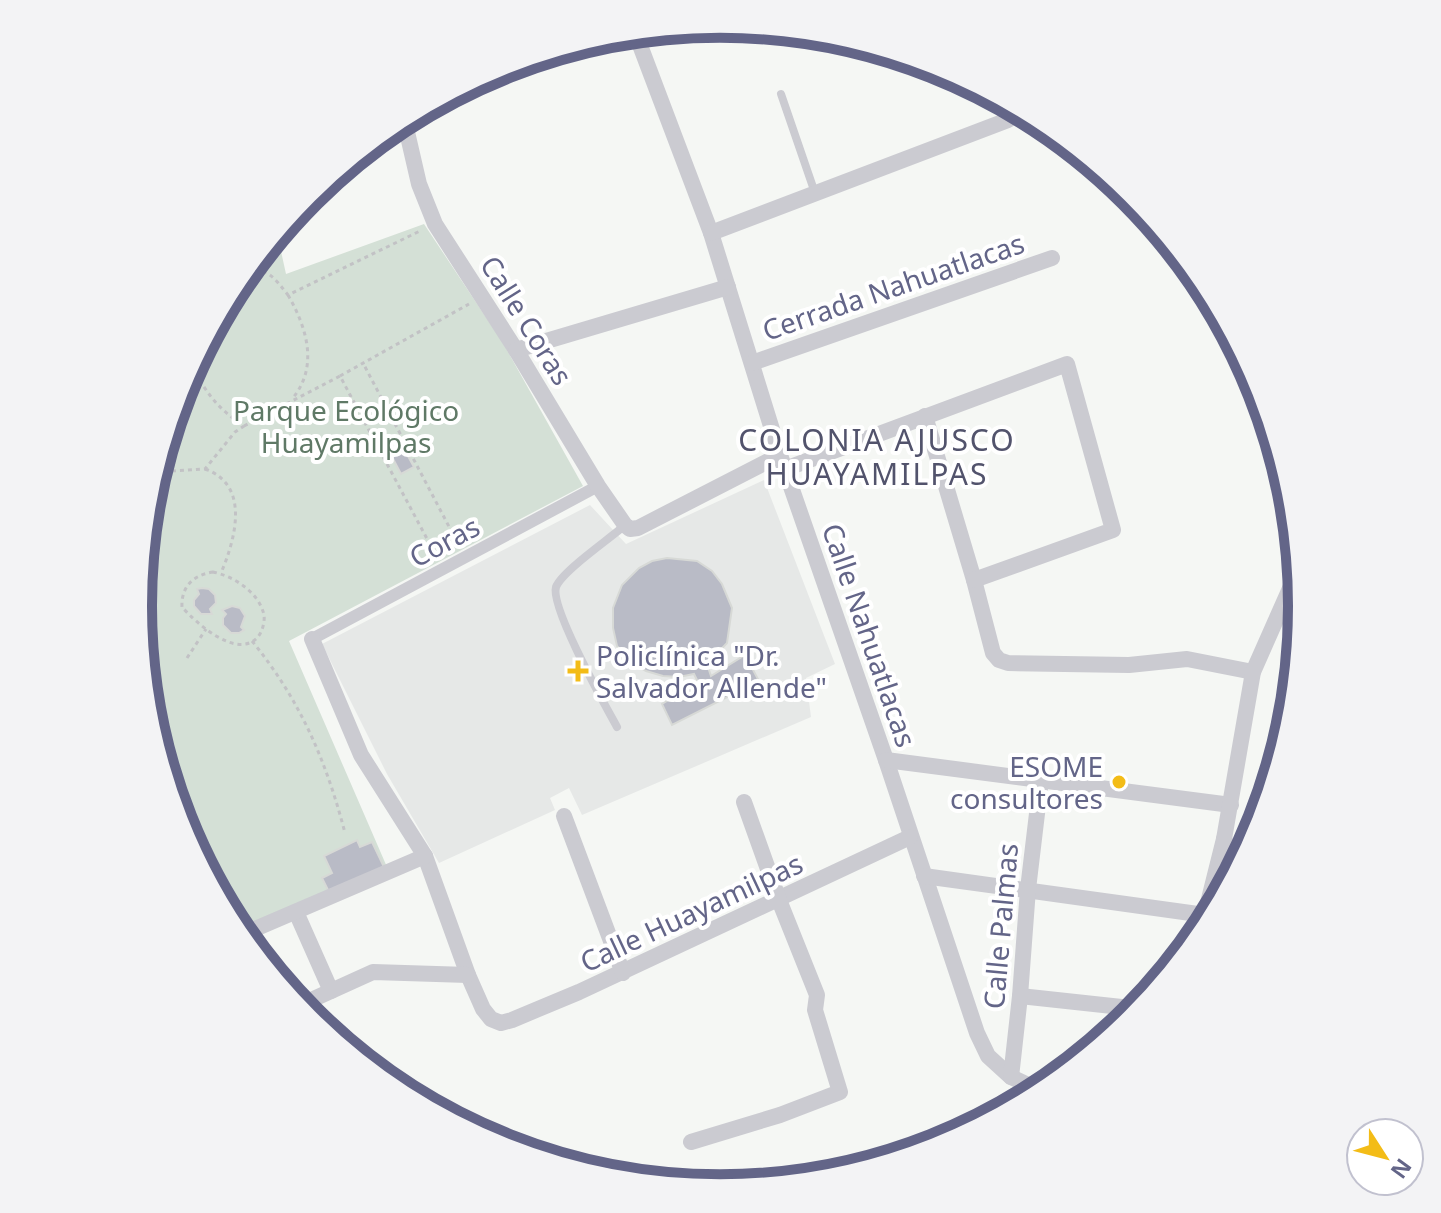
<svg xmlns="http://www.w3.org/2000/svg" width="1441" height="1213" viewBox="0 0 1441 1213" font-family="'Noto Sans',sans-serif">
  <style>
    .built { fill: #e6e8e7 }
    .green { fill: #d4e0d6 }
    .building { fill: #b9bbc6; stroke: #d7d9d6; stroke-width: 2 }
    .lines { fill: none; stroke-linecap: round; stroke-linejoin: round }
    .path { stroke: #c2c2c5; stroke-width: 3; stroke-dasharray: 4 4; stroke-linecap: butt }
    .service { stroke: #cbcbd1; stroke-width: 8 }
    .pedestrian { stroke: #cbcbd1; stroke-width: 12 }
    .minor { stroke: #cbcbd1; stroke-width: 16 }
    .poi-dot { fill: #f3bc17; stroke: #fff; stroke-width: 3 }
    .labels { text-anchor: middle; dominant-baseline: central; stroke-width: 8; stroke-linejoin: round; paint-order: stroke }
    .street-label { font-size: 28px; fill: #636588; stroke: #fff }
    .park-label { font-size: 28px; fill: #5f7966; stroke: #fff }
    .poi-label { font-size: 28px; fill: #636588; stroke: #fff; text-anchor: start }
    .neighbourhood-label { font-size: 30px; letter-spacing: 2px; fill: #52536c; stroke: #fff }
    .rim { fill: none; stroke: #636588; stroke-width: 10 }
  </style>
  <rect width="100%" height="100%" fill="#f5f7f4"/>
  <path class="built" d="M764 480 835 664 806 678 811 717 582 815 569 788 550 798 555 810 439 863 387 774 322 644 590 505 626 544Z"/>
  <path class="green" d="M424 224 503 343 583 486 289 641 387 867 236 930 182 829 149 720 138 606 149 492 183 383 236 283 277 233 286 274Z"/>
  <g class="building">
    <path d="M403 447 414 467 401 474 390 453Z"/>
    <path d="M667 558 697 561 712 571 722 584 732 608 727 643 707 664 711 676 745 655 759 681 672 725 662 704 698 682 694 674 679 677 663 676 646 671 631 662 617 646 613 628V608L622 585 639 568 652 561Z"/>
    <path d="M202 588 209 589 215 595 216 603 210 609 212 614H201L194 606V600L199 594 197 589Z"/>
    <path d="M232 606 240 608 245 616 241 627 244 630 239 633H231L223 625V618L226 614 222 610Z"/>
    <path d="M357 840 360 847 372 842 384 867 329 892 322 878 332 873 324 856Z"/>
  </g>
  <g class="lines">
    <g class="path">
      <path d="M247 270C268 267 276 280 288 295L420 231"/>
      <path d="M288 295C307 328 319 367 292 399"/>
      <path d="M340 376 469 304"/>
      <path d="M244 426 340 376 433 550 455 538 363 363"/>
      <path d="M205 469C251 485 235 540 221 573"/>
      <path d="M156 472 205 469 235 432 244 426C218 409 206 393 192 366"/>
      <path d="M213 572C233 576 259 592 264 615 265 622 262 633 257 638 236 659 196 623 182 607 181 587 193 575 213 572Z"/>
      <path d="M252 641C300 700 326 760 345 833"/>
      <path d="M187 658 206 629"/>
    </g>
    <g class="service">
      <path d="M781 94 815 193"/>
      <path d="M617 727C605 705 550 607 556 587 562 571 611 538 625 525"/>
    </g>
    <path class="pedestrian" d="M312 639 598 486"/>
    <g class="minor">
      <path d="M635 32 711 233 780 455 886 760 977 1033 988 1056 1011 1077 1043 1092"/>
      <path d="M404 119 419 184 435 224 516 350 598 486 625 525 630 529 638 528 780 455"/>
      <path d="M711 233 1008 120"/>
      <path d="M516 350 728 287"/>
      <path d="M752 363 1052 258"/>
      <path d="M925 416 974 580 993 653 999 660 1008 663 1129 665 1187 659 1253 672"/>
      <path d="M785 469 1067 364 1113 530 974 580"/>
      <path d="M312 639 361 755 425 856 468 975 483 1009 491 1019 501 1023 512 1020 579 992 910 837"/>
      <path d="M886 760 1231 805"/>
      <path d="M564 816 623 973"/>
      <path d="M1224 839 1238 868"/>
      <path d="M924 876 1205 915"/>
      <path d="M296 912 331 991"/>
      <path d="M241 935 425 856"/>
      <path d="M1197 940 1205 915 1224 839 1253 672 1299 568"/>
      <path d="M1020 996 1140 1009"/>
      <path d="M298 1006 373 972 468 975"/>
      <path d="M1011 1077 1020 996 1028 889 1041 780"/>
      <path d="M691 1142 780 1115 840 1092 815 1010 817 995 779 900 744 802"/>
    </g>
  </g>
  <g class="poi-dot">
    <path d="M574 659h8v8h8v8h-8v8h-8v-8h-8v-8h8z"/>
    <circle cx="1119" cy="782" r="8"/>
  </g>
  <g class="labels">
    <g class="street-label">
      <text transform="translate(893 286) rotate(-19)">Cerrada Nahuatlacas</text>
      <text transform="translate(527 320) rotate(58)">Calle Coras</text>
      <text transform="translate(444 541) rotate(-28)">Coras</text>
      <text transform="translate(870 635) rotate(71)">Calle Nahuatlacas</text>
      <text transform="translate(691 912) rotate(-25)">Calle Huayamilpas</text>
      <text transform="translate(1000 926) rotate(-85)">Calle Palmas</text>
    </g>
    <g class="park-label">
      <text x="346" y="410">Parque Ecológico<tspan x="346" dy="32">Huayamilpas</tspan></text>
    </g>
    <g class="poi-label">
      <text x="596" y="655">Policlínica "Dr.<tspan x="596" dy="32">Salvador Allende"</tspan></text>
      <text x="1103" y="766" text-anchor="end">ESOME<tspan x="1103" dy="32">consultores</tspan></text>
    </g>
    <g class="neighbourhood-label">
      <text x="877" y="439">COLONIA AJUSCO<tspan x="877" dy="34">HUAYAMILPAS</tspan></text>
    </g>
  </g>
  <path d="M0 0H1441V1213H0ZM152 606a568 568 0 1 1 1136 0a568 568 0 1 1-1136 0Z" fill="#f3f3f5" fill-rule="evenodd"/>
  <path class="rim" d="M152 606a568 568 0 1 1 1136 0a568 568 0 1 1-1136 0Z"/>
  <g transform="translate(1385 1157) rotate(126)"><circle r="38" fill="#ffffff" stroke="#c1c1cf" stroke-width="2"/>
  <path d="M0-6L14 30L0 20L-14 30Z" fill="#f3bc17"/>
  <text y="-12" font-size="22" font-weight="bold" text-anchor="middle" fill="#636588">N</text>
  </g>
</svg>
